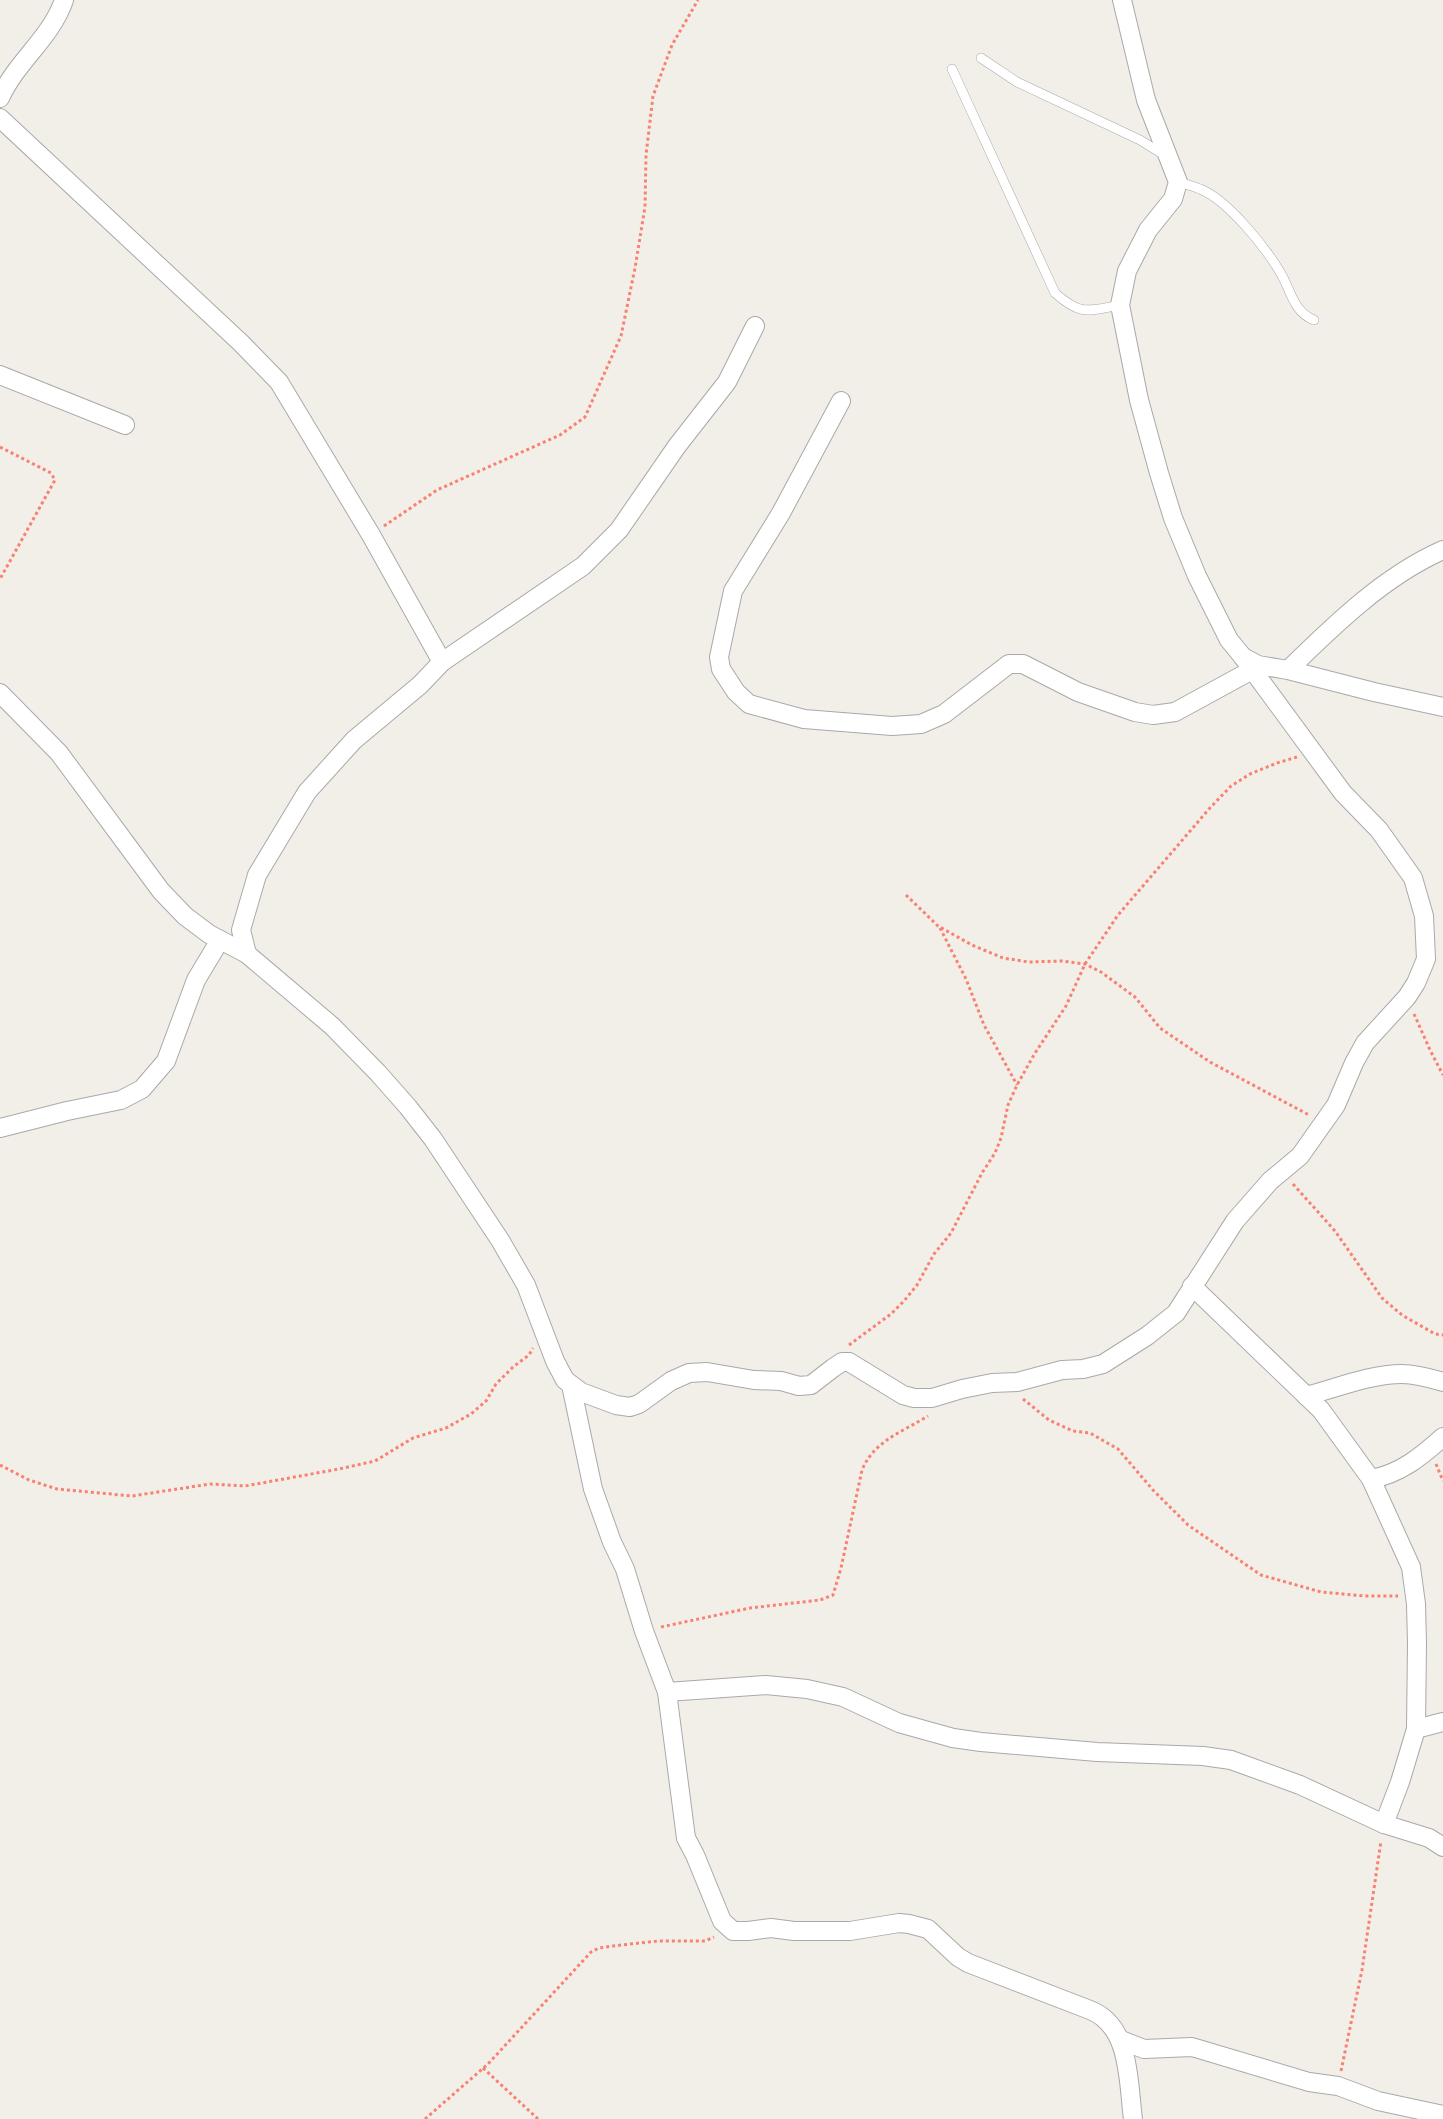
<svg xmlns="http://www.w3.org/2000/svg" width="1443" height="2119" viewBox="0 0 1443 2119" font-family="Signika,sans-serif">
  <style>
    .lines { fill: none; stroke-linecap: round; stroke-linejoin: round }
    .service-casing { stroke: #a9a9a9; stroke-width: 10 }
    .minor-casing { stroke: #a9a9a9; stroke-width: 20 }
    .path { stroke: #fa8072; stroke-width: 3; stroke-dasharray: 3 3; stroke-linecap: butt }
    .service { stroke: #fff; stroke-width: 9 }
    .minor { stroke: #fff; stroke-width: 18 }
  </style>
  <rect width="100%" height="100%" fill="#f2efe9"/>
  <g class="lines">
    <defs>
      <g id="service">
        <path d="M981 58 1017 82 1140 140 1166 156"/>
        <path d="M952 69 1055 293C1081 316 1087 311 1120 305"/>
        <path d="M1178 182C1185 184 1193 186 1200 189 1228 200 1265 247 1280 272 1291 290 1293 312 1314 320"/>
      </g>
      <g id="minor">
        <path d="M1122 0 1146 100 1178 182 1173 199 1148 230 1127 271 1120 305 1139 400 1159 473 1173 518 1197 576 1229 640 1243 657 1258 665 1288 670 1374 692 1443 707"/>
        <path d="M0 98C16 62 51 38 64 0"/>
        <path d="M0 118 241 343 279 382 371 535 442 662"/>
        <path d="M0 375 125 425"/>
        <path d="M841 401 781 513 733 591 719 657 721 669 736 692 749 704 804 719 892 726 921 724 944 714 1009 664H1023L1078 692 1135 712 1153 715 1175 712 1252 670"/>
        <path d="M1288 670C1334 625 1384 576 1443 550"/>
        <path d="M0 693 59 753 161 891 185 916 209 934 247 954 332 1026 378 1073 408 1107 433 1139 500 1240 526 1285 555 1361 565 1380 581 1392 616 1405 630 1407 639 1404 671 1381 689 1373 707 1372 754 1380 781 1381 799 1386 811 1385 833 1368 842 1362H849L903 1395 914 1398H932L962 1389 992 1383 1017 1382 1062 1370 1083 1369 1103 1364 1147 1336 1176 1313 1235 1221 1270 1181 1300 1156 1336 1105 1354 1063 1365 1043 1407 997 1416 983 1426 959 1424 916 1413 878 1379 830 1343 793 1243 657"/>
        <path d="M247 954 241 930 257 875 307 792 354 740 420 685 442 662 583 566 619 530 677 446 727 382 755 326"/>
        <path d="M0 1128 67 1111 121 1100 142 1089 166 1061 196 980 220 940"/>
        <path d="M1192 1286 1321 1410 1371 1479 1411 1567 1416 1604 1417 1643 1416 1729 1400 1782 1384 1824"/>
        <path d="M571 1385 593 1489 612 1542 625 1569 644 1631 667 1692 686 1838 695 1855 722 1921 733 1931H748L771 1928 794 1931H850L899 1923 909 1924 928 1929 958 1957 968 1963 1090 2010C1131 2026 1128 2082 1133 2119"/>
        <path d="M1306 1396C1337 1388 1370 1374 1402 1374 1416 1374 1430 1378 1443 1382"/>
        <path d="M1371 1479C1400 1474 1422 1456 1443 1437"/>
        <path d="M667 1692 766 1685 807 1689 843 1697 899 1723 953 1738 981 1742 1097 1752 1203 1756 1231 1760 1300 1785 1384 1824 1429 1838 1443 1847"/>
        <path d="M1416 1729 1443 1722"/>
        <path d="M1121 2040 1144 2049 1192 2047 1309 2082 1338 2086 1378 2101 1443 2115"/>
      </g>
    </defs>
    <use href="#service" class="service-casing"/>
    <use href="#minor" class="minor-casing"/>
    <g class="path">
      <path d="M0 447 51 473 55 480 0 579"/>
      <path d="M384 526 437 490 560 435 585 417 621 336 635 268 645 207 646 155 653 96 672 45 698 0"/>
      <path d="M906 895 938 926 972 945 1003 958 1029 962 1062 961 1085 964 1101 972 1135 997 1160 1028 1210 1062 1309 1115"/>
      <path d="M940 928 966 979 984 1025 1017 1085"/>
      <path d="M1414 1014 1430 1050 1443 1075"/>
      <path d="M1293 1184 1335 1231 1382 1298 1402 1315 1435 1334 1443 1335"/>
      <path d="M849 1345 891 1314 904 1301 917 1285 934 1254 951 1233 982 1173 995 1153 1001 1138 1008 1105 1017 1085 1035 1053 1066 1006 1085 964 1118 915 1209 809 1231 786 1250 774 1277 763 1297 757"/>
      <path d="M1023 1399 1049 1420 1073 1431 1090 1433 1118 1449 1153 1490 1188 1525 1261 1575 1321 1592 1365 1596H1398"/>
      <path d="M1436 1464 1443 1481"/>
      <path d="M0 1465 29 1480 57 1489 132 1496 210 1484 245 1486 339 1469 375 1461 413 1438 446 1428 471 1414 486 1401 496 1384 513 1367 529 1355 533 1348"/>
      <path d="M661 1627 750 1608 820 1600 833 1595 841 1568 862 1470C874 1441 902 1432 928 1416"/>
      <path d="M483 2068 538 2119"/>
      <path d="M1341 2071 1362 1970 1381 1841"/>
      <path d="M425 2119 488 2064 591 1952 599 1948 613 1946 658 1941H705L714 1937"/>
    </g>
    <use href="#service" class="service"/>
    <use href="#minor" class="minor"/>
  </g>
</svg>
